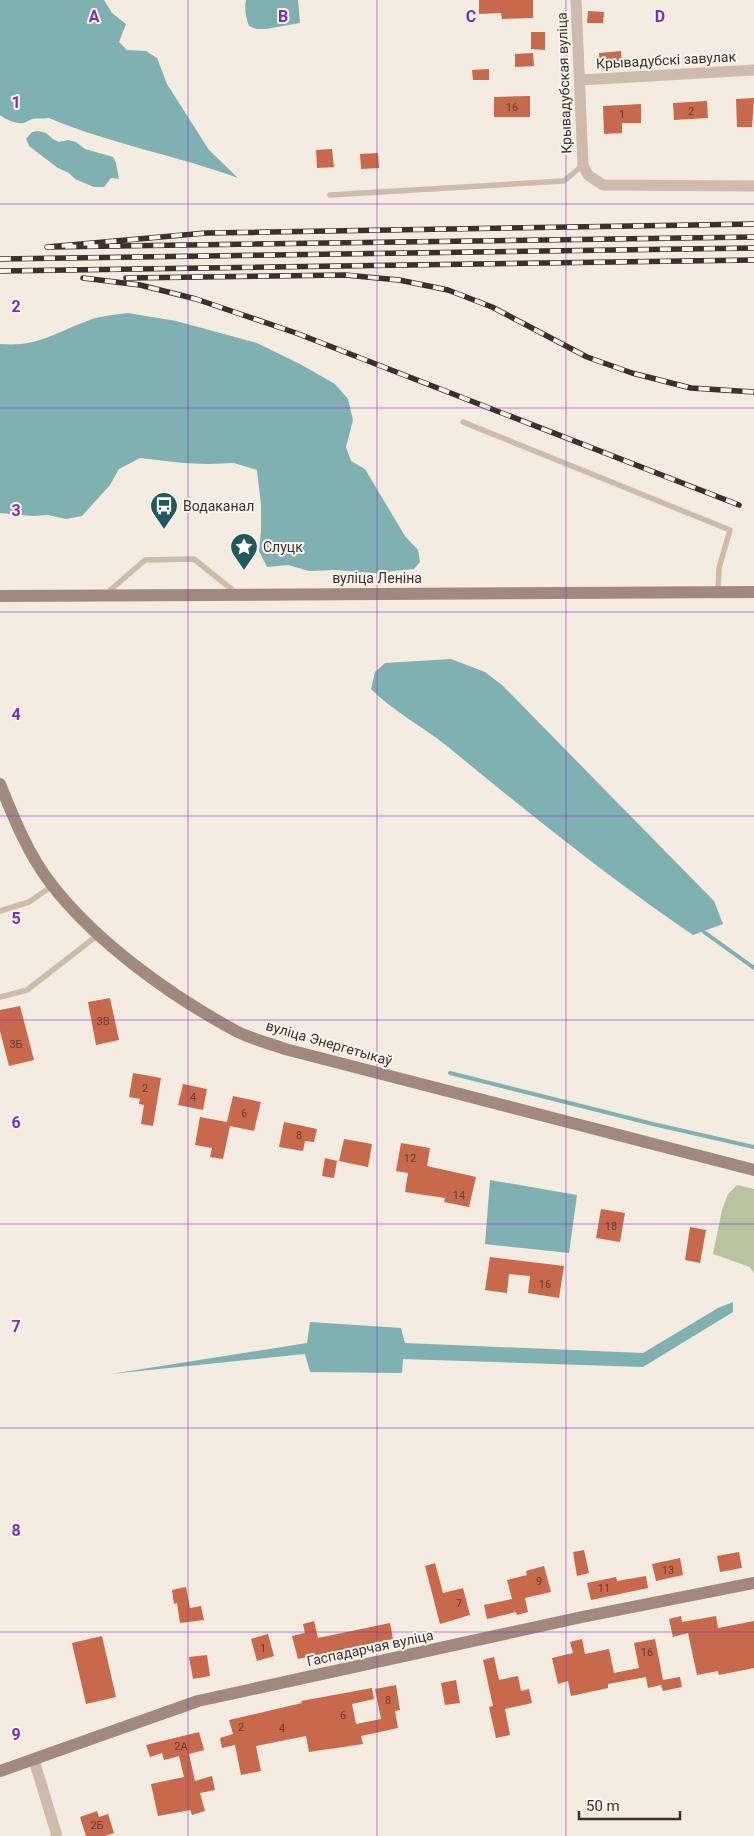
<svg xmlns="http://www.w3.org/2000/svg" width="754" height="1836" viewBox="0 0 754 1836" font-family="Roboto,sans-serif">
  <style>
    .green { fill: #b8c4a0 }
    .water { fill: #7fb0b2 }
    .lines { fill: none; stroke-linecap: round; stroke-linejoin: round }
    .stream { stroke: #7fb0b2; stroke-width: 4 }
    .building { fill: #c8694b }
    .lane { stroke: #cdbbac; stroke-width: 5.5 }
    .street { stroke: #cdbbac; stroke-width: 11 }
    .secondary { stroke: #a18a7d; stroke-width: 12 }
    .rail-casing { stroke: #3b302b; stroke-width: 5.5 }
    .rail { stroke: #fbf5ee; stroke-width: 4; stroke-dasharray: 11; stroke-linecap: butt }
    .grid { fill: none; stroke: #7b2cbf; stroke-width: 1; stroke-opacity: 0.55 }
    .labels { text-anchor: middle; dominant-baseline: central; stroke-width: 4; stroke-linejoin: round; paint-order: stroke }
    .number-label { font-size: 11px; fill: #5e3e33 }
    .street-label { font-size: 14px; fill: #3b302b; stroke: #fbf5ee }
    .poi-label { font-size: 14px; fill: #3b302b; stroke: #fbf5ee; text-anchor: start }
    .grid-label { font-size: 16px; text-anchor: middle; font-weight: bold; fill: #7b2cbf; stroke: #fbf5ee; stroke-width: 4; stroke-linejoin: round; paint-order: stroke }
  </style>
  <rect width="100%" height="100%" fill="#f4ebe1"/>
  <path class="green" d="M737 1185 754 1189V1273L750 1267 713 1254 722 1210 728 1194Z"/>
  <g class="water">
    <path d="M0 0H104L112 13 126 24 119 42 127 50 146 51 157 58 167 84 209 150 238 178C176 155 110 144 49 118 43 119 37 118 32 119 29 120 27 122 24 123 15 124 7 120 0 115Z"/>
    <path d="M246 0H298L300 23 266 29H257L249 26C246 18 244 8 246 0Z"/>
    <path d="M38 131 46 133 53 139 59 142 68 140 76 142 85 149 113 157 116 163 119 179 111 178 104 187H94L75 179 69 173 58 168 46 159 29 146 26 139 32 132Z"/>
    <path d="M128 313 176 321 257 343 300 364 335 384 348 399 353 420 346 447 351 461 365 469 405 536 418 550 420 562 414 569 375 573 335 570 309 571 288 565 267 567 259 551 261 531V505L257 470 234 463 208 464 183 463 140 458 119 469 110 485 82 516 66 519 48 515 32 516 0 513V344C35 347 51 335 82 323 97 316 112 315 128 313Z"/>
    <path d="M451 659 485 672 502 685 714 901 723 924 693 935C607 877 526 811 447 746 422 726 394 712 371 689L375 672 385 663Z"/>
    <path d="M490 1180 577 1195 569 1253 485 1244Z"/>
    <path d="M733 1302V1312L643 1367 403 1359 402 1373 310 1372 305 1354 111 1374 307 1343 310 1322 401 1328 405 1343 643 1353 718 1308Z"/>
  </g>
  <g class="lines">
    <g class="stream">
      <path d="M704 932 754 968"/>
      <path d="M450 1073 653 1124 754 1147"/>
    </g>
  </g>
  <g class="building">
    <path d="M479 0H533V18L502 19 501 13 479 14Z"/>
    <path d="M588 11 604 12 603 23H587Z"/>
    <path d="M531 32H545V50L531 49Z"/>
    <path d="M621 51 622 66 599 67V53Z"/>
    <path d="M533 53 534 66 515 67V54Z"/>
    <path d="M489 69V80H473L472 70Z"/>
    <path d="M530 96V117H494V97Z"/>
    <path d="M754 98 752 127H737L736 99Z"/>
    <path d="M707 101 708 118 674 120 673 103Z"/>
    <path d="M641 104V123H622V133L604 134 603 106Z"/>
    <path d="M332 149 334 167 317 168 316 150Z"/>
    <path d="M378 153 379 168 361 169 360 154Z"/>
    <path d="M110 998 119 1040 96 1045 88 1002Z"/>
    <path d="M20 1006 34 1060 9 1066 0 1031V1010Z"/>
    <path d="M133 1073 161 1078 153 1126 141 1124 144 1105 139 1104 140 1099 129 1097Z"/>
    <path d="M183 1084 207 1089 203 1110 178 1105Z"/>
    <path d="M233 1096 261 1102 254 1131 230 1126 223 1159 210 1157 212 1148 195 1145 200 1117 227 1122Z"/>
    <path d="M284 1122 317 1129 314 1142 305 1141 303 1151 279 1147Z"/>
    <path d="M344 1139 372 1144 368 1167 339 1161Z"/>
    <path d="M401 1143 430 1148 427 1166 476 1177 469 1207 444 1202 445 1198 405 1192 408 1173 396 1171Z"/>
    <path d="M325 1158 337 1161 334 1178 322 1176Z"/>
    <path d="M601 1209 625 1213 620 1242 596 1238Z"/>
    <path d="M690 1227 706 1230 700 1263 685 1260Z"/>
    <path d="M490 1257 564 1266 559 1298 528 1293 530 1276 509 1274 507 1293 485 1290Z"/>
    <path d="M584 1550 589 1573 577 1576 573 1552Z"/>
    <path d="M739 1552 742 1568 720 1572 717 1556Z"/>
    <path d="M680 1558 683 1575 656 1581 652 1564Z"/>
    <path d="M435 1563 443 1593 463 1588 470 1615 440 1624 425 1566Z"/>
    <path d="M544 1566 551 1592 525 1598 528 1612 517 1615 516 1612 487 1619 484 1605 512 1599 507 1580 527 1575 526 1571Z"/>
    <path d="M646 1576 648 1588 591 1600 587 1583 616 1577 617 1581Z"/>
    <path d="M186 1587 190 1608 201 1606 204 1620 180 1623 177 1603 174 1604 172 1590Z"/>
    <path d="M681 1616 682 1622 716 1616 718 1628 754 1621V1668L719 1675 718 1671 697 1675 688 1633 673 1637 669 1619Z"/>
    <path d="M314 1621 318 1638 390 1623 393 1639 298 1659 292 1636 305 1633 303 1624Z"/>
    <path d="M268 1634 274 1656 257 1661 251 1639Z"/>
    <path d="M102 1636 116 1697 86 1704 72 1643Z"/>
    <path d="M582 1639 585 1654 609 1649 614 1673 639 1668 634 1643 655 1639 663 1680 680 1677 682 1687 663 1691 661 1685 648 1688 646 1677 608 1684V1688L571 1696 568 1681 558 1684 552 1658 573 1653 570 1642Z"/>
    <path d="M207 1655 210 1676 193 1679 189 1657Z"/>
    <path d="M494 1657 499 1680 518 1676 521 1691 529 1689 532 1703 505 1709 510 1735 496 1738 489 1707 493 1706 483 1660Z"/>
    <path d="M456 1680 460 1703 445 1705 441 1683Z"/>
    <path d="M396 1685 400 1710 395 1711 398 1728 361 1736 363 1744 309 1752 306 1736 256 1746 261 1771 241 1775 235 1745 222 1748 220 1738 233 1734 229 1720 302 1703 301 1701 372 1688 374 1699 352 1704 356 1724 381 1719 375 1689Z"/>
    <path d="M199 1732 204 1750 189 1754 195 1781 212 1776 215 1790 200 1793 205 1811 192 1815 190 1810 158 1816 151 1784 184 1777 179 1756 164 1760 162 1753 150 1757 146 1745Z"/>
    <path d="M97 1811 99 1817 108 1814 114 1833 105 1836H86L80 1817Z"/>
  </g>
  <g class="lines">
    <g class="lane">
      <path d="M330 195 564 181 583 165"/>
      <path d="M463 422 730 530 719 568 718 592"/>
      <path d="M107 593 145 560 194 559 235 592"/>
      <path d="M0 911 29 902 52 886"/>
      <path d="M0 997 27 990 98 935"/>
    </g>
    <g class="street">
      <path d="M576 0 583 165 588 175 603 185 754 186"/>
      <path d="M580 80 754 70"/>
      <path d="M34 1760 57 1836"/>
    </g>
    <g class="secondary">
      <path d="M0 596 754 592"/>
      <path d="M0 784C14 819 29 856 52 885 97 943 171 996 236 1031 251 1039 269 1043 285 1049L754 1170"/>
      <path d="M0 1771 198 1701 582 1617 754 1583"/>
    </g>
    <defs>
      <g id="rail">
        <path d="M754 224 206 233 47 247 754 237"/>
        <path d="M0 259 754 248"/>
        <path d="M0 271 754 260"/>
        <path d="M83 278 140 285 196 299 296 333 739 505"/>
        <path d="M126 278 345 275 399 280 448 290 492 307 587 357 632 373 691 388 754 392"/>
      </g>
    </defs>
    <use href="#rail" class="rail-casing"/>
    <use href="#rail" class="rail"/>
  </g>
  <path class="grid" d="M188 0V1836M377 0V1836M566 0V1836M0 204H754M0 408H754M0 612H754M0 816H754M0 1020H754M0 1224H754M0 1428H754M0 1632H754"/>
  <defs>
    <symbol id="bus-pin" viewBox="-11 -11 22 30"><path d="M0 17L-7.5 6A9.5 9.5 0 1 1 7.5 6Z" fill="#1f5a5e" stroke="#fbf5ee"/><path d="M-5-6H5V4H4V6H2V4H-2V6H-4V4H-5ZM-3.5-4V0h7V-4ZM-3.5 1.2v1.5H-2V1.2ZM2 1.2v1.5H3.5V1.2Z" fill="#fff"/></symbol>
    <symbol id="sight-pin" viewBox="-11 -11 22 30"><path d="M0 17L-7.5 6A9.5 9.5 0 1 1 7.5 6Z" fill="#1f5a5e" stroke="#fbf5ee"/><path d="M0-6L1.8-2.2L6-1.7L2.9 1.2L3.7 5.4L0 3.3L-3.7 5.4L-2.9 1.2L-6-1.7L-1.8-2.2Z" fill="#fff"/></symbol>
  </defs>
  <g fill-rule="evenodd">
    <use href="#bus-pin" x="148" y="490" width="32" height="43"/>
    <use href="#sight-pin" x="228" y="531" width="32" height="43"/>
  </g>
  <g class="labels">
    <g class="number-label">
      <text x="512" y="107">16</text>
      <text x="691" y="111">2</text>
      <text x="622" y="114">1</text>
      <text x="103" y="1021">3В</text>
      <text x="16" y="1044">3Б</text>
      <text x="145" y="1088">2</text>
      <text x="193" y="1097">4</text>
      <text x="244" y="1113">6</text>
      <text x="299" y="1135">8</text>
      <text x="410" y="1158">12</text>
      <text x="459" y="1195">14</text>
      <text x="611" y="1226">18</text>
      <text x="545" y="1284">16</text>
      <text x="668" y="1570">13</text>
      <text x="539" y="1581">9</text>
      <text x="604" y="1588">11</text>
      <text x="459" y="1603">7</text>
      <text x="263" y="1648">1</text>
      <text x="647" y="1652">16</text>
      <text x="388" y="1700">8</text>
      <text x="343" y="1715">6</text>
      <text x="241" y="1727">2</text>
      <text x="282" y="1728">4</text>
      <text x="181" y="1746">2А</text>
      <text x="97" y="1825">2Б</text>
    </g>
    <g class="street-label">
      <text transform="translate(666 60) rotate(-3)">Крывадубскі завулак</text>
      <text transform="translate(564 83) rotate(-92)">Крывадубская вуліца</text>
      <text x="377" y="578">вуліца Леніна</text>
      <text transform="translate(329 1043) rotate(16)">вуліца Энергетыкаў</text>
      <text transform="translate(370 1648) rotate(-12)">Гаспадарчая вуліца</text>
    </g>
    <g class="poi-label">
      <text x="183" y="506">Водаканал</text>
      <text x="263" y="547">Слуцк</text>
    </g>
  </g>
  <g class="grid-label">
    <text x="94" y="22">A</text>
    <text x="283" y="22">B</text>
    <text x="471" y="22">C</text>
    <text x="660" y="22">D</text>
    <text x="16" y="108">1</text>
    <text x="16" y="312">2</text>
    <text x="16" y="516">3</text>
    <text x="16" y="720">4</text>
    <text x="16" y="924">5</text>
    <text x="16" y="1128">6</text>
    <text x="16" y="1332">7</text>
    <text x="16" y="1536">8</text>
    <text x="16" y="1740">9</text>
  </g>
  <path d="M579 1811v8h101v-8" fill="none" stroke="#3b302b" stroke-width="2.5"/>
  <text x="586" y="1811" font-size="15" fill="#3b302b" stroke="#fbf5ee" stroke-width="4" paint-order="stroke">50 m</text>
</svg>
